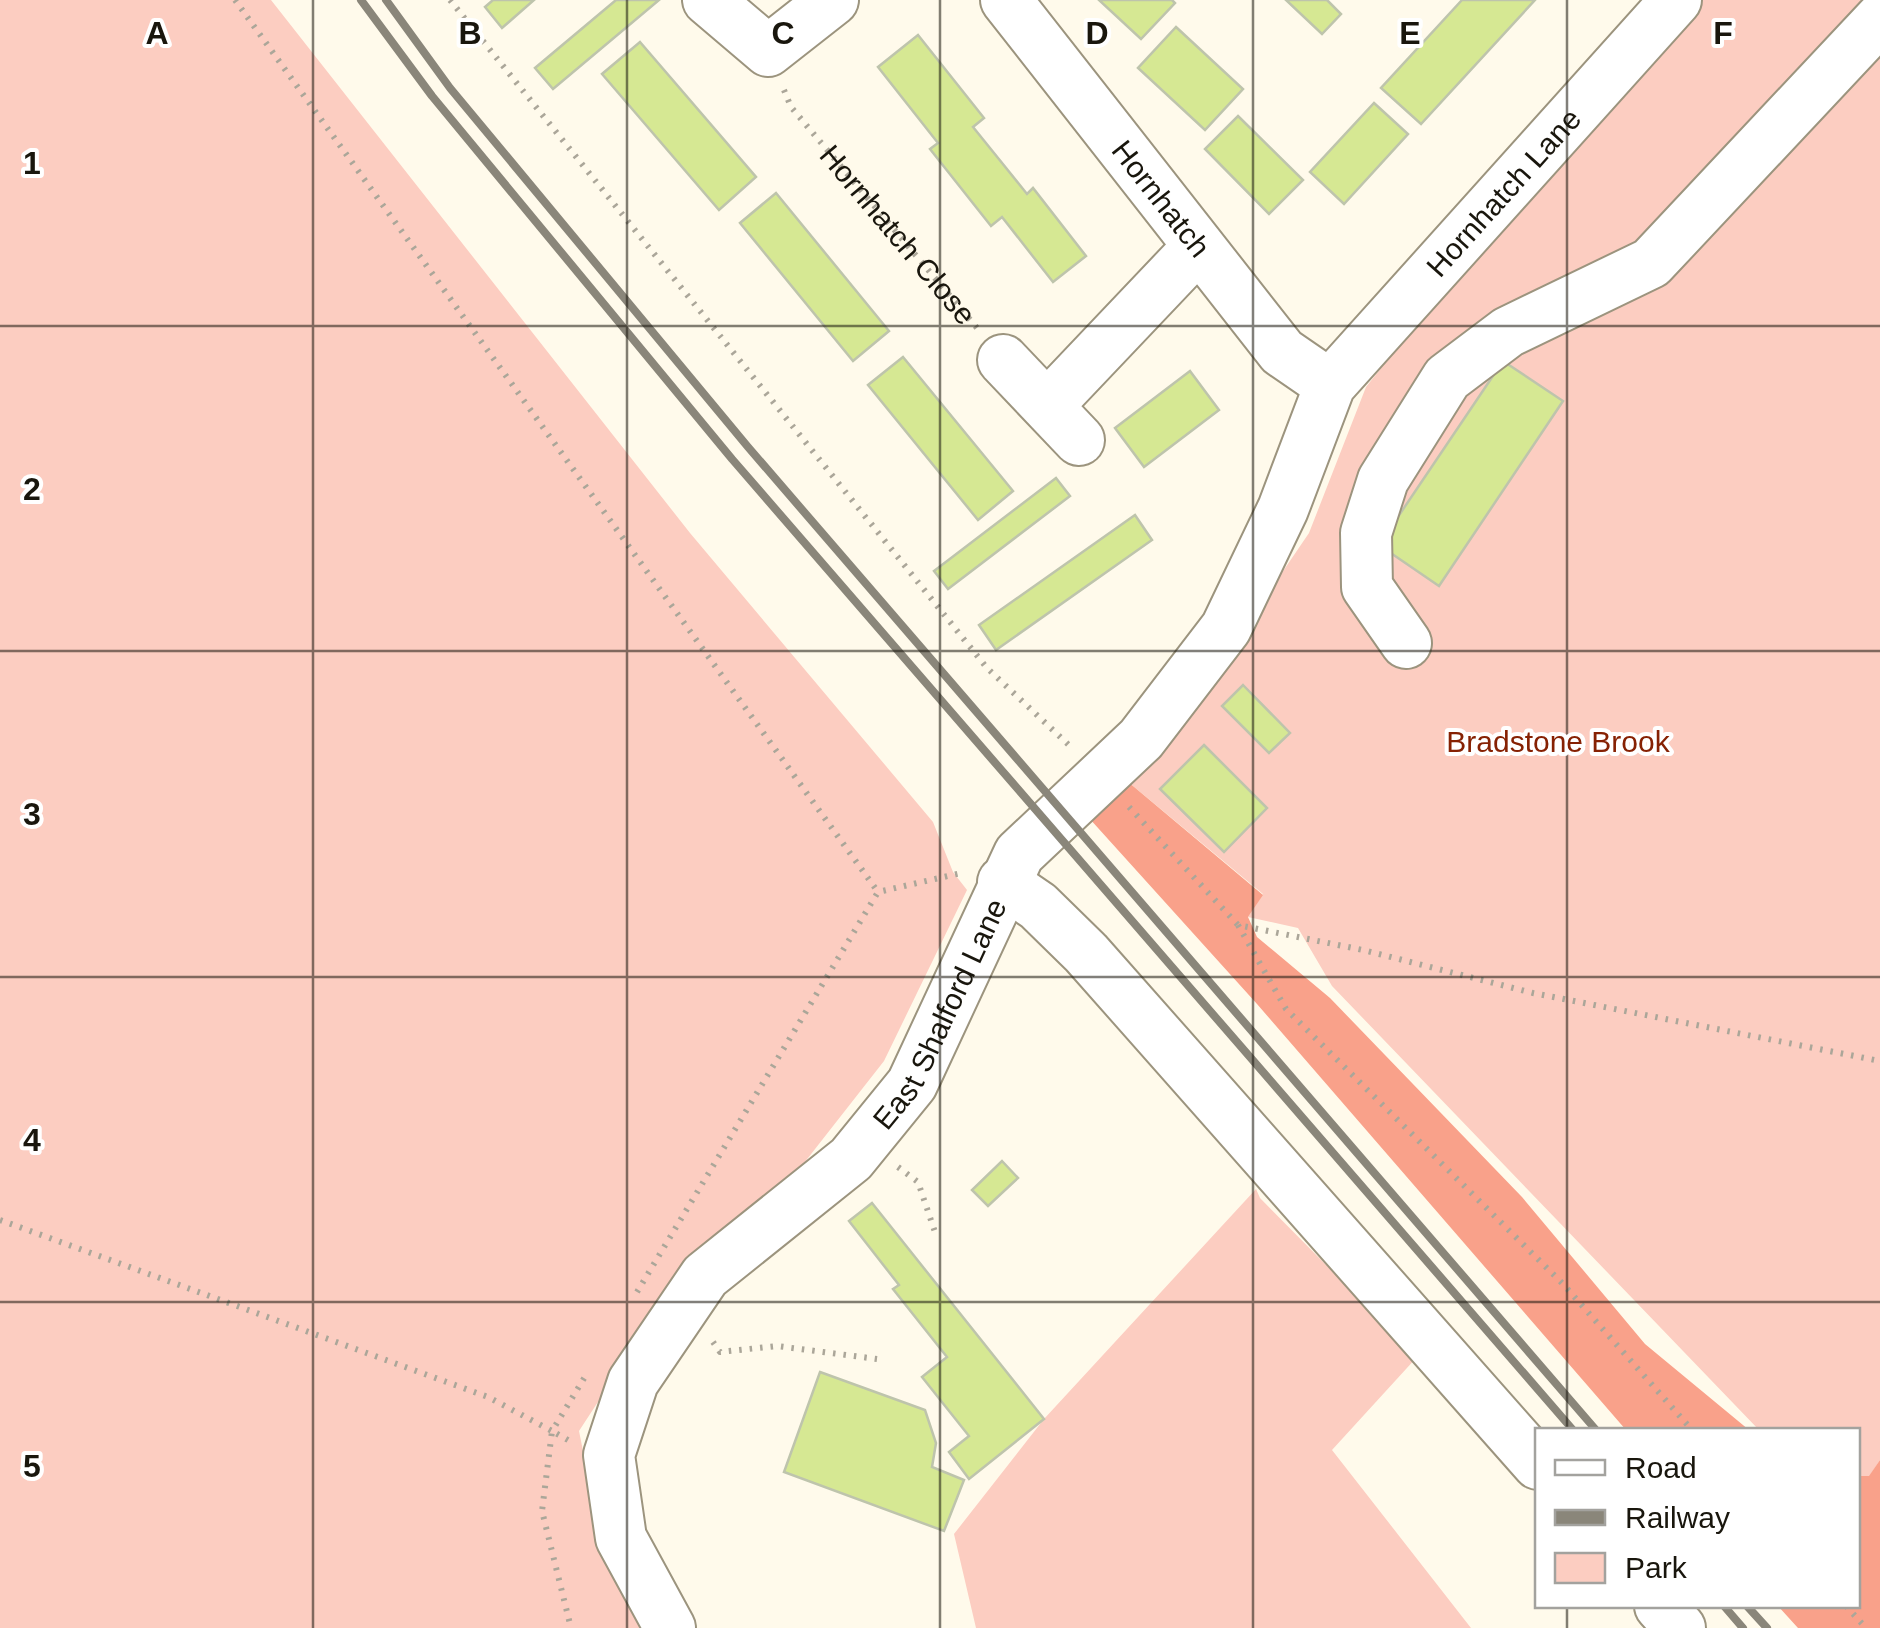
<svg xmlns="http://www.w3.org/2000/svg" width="1880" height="1628" viewBox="0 0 1880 1628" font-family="Helvetica,sans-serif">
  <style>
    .green { fill: #fccdc1 }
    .forest { fill: #f9a18a }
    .building { fill: #d6e893; stroke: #bec4ac; stroke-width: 2.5 }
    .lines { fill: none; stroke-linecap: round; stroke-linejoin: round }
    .minor-casing { stroke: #9c947e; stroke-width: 54 }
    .path { stroke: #aba699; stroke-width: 6; stroke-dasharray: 2.5 8; stroke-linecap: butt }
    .minor { stroke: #fff; stroke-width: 50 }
    .rail { stroke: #8a867a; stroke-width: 8 }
    .grid { fill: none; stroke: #19160d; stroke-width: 2.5; stroke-opacity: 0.55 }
    .labels { text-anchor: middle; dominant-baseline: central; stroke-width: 8; stroke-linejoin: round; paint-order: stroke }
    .street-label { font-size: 30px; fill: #19160d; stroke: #fff }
    .park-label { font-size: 30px; fill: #862103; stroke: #fff }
    .grid-label { font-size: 32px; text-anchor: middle; font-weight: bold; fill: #19160d; stroke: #fff; stroke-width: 8; stroke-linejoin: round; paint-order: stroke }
  </style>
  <rect width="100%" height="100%" fill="#fffaeb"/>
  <g class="green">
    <path d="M0 0H271L690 533 933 822 953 872 967 890 884 1061 797 1172 699 1247 579 1431 606 1565 642 1628H0Z"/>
    <path d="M1693 0H1880V1460L1869 1477 1858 1476V1430H1759L1332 986 1298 928 1248 917 1263 894 1127 781 1188 711 1309 533 1366 387 1522 191Z"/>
    <path d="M1256 1189 1260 1198 1417 1357 1332 1450 1471 1628H976L954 1534 1044 1419Z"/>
  </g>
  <g class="forest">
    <path d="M1127 781 1263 895 1248 917 1257 937 1330 998 1522 1197 1645 1344 1749 1430H1626L1257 1004 1089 818Z"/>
    <path d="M1880 1460V1628H1798L1778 1606H1858V1476H1869Z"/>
  </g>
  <g class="building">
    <path d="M493 0H534L502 28 485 7Z"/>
    <path d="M616 0H659L553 89 535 68Z"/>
    <path d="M1099 0H1172L1175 3 1141 39Z"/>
    <path d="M1286 0H1327L1341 14 1322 34Z"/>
    <path d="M1462 0H1535L1421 124 1381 88Z"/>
    <path d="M1176 27 1243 89 1205 130 1138 68Z"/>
    <path d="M918 35 984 118 973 127 1027 194 1033 188 1086 256 1053 282 1002 217 991 226 930 149 938 143 878 67Z"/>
    <path d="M640 42 756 177 719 210 602 74Z"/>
    <path d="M1374 103 1408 134 1344 204 1310 172Z"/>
    <path d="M1238 116 1303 180 1269 214 1205 149Z"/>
    <path d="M776 193 889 331 853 361 740 223Z"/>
    <path d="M903 357 1013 491 978 520 868 385Z"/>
    <path d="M1503 361 1563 401 1439 586 1379 545Z"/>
    <path d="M1190 371 1219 410 1144 467 1115 428Z"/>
    <path d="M1056 478 1070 496 948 589 934 571Z"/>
    <path d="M1135 515 1152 540 996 650 979 625Z"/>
    <path d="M1243 685 1290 733 1269 753 1222 706Z"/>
    <path d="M1204 745 1267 808 1224 852 1160 789Z"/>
    <path d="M1002 1161 1018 1178 988 1206 972 1190Z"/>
    <path d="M872 1203 1044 1419 969 1479 949 1452 969 1436 922 1377 947 1357 893 1289 899 1285 849 1221Z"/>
    <path d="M820 1372 925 1410 936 1443 932 1467 964 1480 944 1531 784 1472Z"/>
  </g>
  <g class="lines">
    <defs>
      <g id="minor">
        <path d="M708 0 768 51 833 0"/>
        <path id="s2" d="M1006 0 1282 352 1330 385"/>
        <path d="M1003 360 1079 440"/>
        <path d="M1048 405 1198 247"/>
        <path d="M1406 643 1367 587 1366 533 1383 480 1447 378 1508 332 1651 263 1880 19"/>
        <path d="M1003 882 1038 906 1086 953 1538 1464"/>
        <path d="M1660 1606 1680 1628"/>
        <path id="s3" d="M670 1628 621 1538 609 1455 633 1382 705 1276 851 1159 912 1084 1019 854 1141 739 1226 628 1283 509 1330 385 1676 0"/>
      </g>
    </defs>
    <use href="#minor" class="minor-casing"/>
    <g class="path">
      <path d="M235 0 878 892"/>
      <path d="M450 0 987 668 1072 748"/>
      <path id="s1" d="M784 90 791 107 977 328"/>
      <path d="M1129 807 1238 925 1363 950 1533 993 1880 1061"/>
      <path d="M1238 925 1286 1009 1563 1284 1692 1430"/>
      <path d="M898 1167 918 1182 936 1235"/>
      <path d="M0 1220 488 1397 552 1431 586 1375"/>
      <path d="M637 1292 878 892 961 873"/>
      <path d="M713 1342 720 1352 777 1346 877 1359"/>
      <path d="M568 1440 552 1431 542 1511 571 1628"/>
      <path d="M1846 1606 1866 1628"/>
    </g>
    <use href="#minor" class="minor"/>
    <g class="rail">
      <path d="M361 0 432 96 732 459 1573 1430"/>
      <path d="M386 0 450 88 748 447 1596 1430"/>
      <path d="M1724 1606 1743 1628"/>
      <path d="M1747 1606 1767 1628"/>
    </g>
  </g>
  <path class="grid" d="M313 0V1628M627 0V1628M940 0V1628M1253 0V1628M1567 0V1430M0 326H1880M0 651H1880M0 977H1880M0 1302H1880M1567 1606V1628"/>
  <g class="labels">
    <g class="street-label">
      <text stroke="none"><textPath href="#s3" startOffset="1760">Hornhatch Lane</textPath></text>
      <text stroke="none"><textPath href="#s2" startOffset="252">Hornhatch</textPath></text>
      <text stroke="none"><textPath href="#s1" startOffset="185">Hornhatch Close</textPath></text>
      <text stroke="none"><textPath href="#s3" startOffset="750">East Shalford Lane</textPath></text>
    </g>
    <g class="park-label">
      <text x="1558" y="741">Bradstone Brook</text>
    </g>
  </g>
  <g class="grid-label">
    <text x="157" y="44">A</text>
    <text x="470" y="44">B</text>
    <text x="783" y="44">C</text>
    <text x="1097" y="44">D</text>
    <text x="1410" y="44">E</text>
    <text x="1723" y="44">F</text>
    <text x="32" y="174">1</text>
    <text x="32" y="500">2</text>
    <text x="32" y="825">3</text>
    <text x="32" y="1151">4</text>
    <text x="32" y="1477">5</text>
  </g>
  <rect x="1535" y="1428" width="325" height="180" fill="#ffffff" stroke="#a3a29e" stroke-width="2.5"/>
  <rect x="1555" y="1460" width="50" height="15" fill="#ffffff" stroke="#a3a29e" stroke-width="2.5"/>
  <text x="1625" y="1478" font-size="30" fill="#19160d">Road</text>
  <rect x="1555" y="1510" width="50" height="15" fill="#8a867a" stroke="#a3a29e" stroke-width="2.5"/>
  <text x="1625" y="1528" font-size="30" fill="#19160d">Railway</text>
  <rect x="1555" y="1553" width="50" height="30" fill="#fccdc1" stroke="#a3a29e" stroke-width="2.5"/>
  <text x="1625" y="1578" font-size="30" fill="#19160d">Park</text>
</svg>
